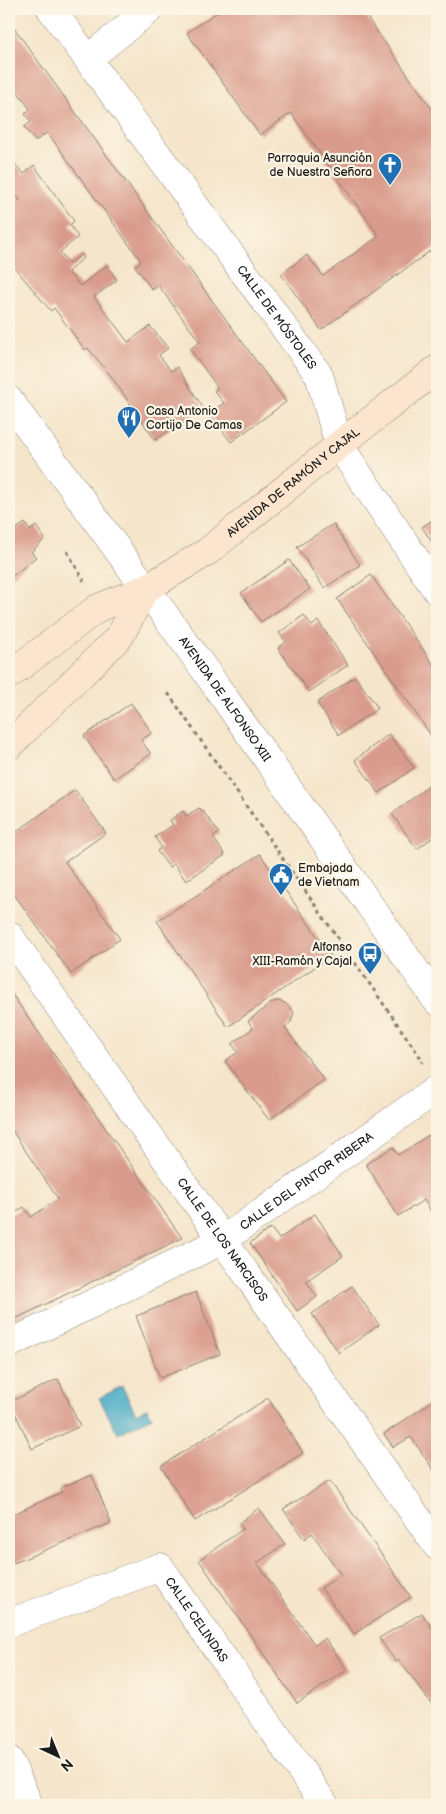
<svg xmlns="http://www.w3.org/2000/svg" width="446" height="1814" viewBox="0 0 446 1814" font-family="'Balsamiq Sans',sans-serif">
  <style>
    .water { fill: #47aac6; stroke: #326371 }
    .building { fill: #d99b8c }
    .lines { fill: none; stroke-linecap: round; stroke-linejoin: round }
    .minor-casing { stroke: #888073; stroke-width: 29 }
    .tertiary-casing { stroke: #888073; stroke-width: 29 }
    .secondary-casing { stroke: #888073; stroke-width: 29 }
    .path { stroke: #888073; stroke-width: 3; stroke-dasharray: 4 4; stroke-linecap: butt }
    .minor { stroke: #fff; stroke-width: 28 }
    .tertiary { stroke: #fff; stroke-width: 28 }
    .secondary { stroke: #fbe5cf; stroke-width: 28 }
    .labels { text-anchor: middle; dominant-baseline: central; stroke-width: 4.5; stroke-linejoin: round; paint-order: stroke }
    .poi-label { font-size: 12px; fill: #1c1c1c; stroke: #fcf5e5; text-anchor: end }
    .street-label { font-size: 12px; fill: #1c1c1c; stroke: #fcf5e5 }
  </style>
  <rect width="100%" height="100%" fill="#fcf5e5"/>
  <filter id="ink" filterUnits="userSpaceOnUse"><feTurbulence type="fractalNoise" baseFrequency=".02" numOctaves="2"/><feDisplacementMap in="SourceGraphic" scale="10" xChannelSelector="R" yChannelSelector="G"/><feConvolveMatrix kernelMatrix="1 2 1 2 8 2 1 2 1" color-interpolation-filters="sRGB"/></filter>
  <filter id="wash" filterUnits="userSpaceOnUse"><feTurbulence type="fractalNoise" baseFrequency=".0096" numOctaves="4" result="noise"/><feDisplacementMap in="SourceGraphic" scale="20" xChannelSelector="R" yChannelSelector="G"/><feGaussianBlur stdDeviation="1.12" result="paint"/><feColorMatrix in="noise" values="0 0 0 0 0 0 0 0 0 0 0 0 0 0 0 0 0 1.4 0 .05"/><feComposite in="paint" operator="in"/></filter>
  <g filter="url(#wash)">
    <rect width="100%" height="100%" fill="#f5e5ca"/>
    <path class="water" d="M122 1386 136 1414 147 1408 152 1417 118 1434 99 1398Z"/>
    <g id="blocks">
      <g class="building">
        <path d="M222 9H361L437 116V246L321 330 281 274 307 255 323 276 379 236 291 113 260 135 187 33Z"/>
        <path d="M9 21 286 402 231 442 209 413 224 403 214 391 218 388 190 349 200 342 158 285 152 290 135 266 141 261 58 147 47 133 35 141 24 127 31 122 25 114 30 109 9 80Z"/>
        <path d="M9 157 24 174 34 165 74 221 70 225 78 237 60 252 70 264 82 254 84 257 68 272 80 286 107 265 117 280 94 297 128 342 150 326 168 348 159 355 171 371 177 367 203 408 155 440 111 376 88 348 85 350 54 308 51 311 9 261V211L20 199 9 189Z"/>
        <path d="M437 517V550L422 527Z"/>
        <path d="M25 523 30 531 36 526 45 539 31 552 36 557 9 579V534Z"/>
        <path d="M333 524 360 565 324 588 297 547Z"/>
        <path d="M289 560 310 589 261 622 241 593Z"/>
        <path d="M371 575 437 670V744L337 599Z"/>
        <path d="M304 615 312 626 318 621 348 665 309 692 278 648 286 642 279 633Z"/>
        <path d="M355 676 378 708 339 735 317 703Z"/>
        <path d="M131 703 152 733 141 740 151 754 114 779 84 736Z"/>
        <path d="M389 734 414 768 379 793 355 760Z"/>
        <path d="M430 785 437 796V844L432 838 417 849 392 814Z"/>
        <path d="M75 790 106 833 65 862 120 939 71 974 9 887V837Z"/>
        <path d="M199 808 202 810 219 833 213 837 225 855 186 881 174 864 169 867 157 851 161 847 155 837 173 825 170 820 183 811 186 816Z"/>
        <path d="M260 854 331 956 228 1027 157 921Z"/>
        <path d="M9 990 182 1238 9 1322V1217L24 1207 31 1217 58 1199 9 1126Z"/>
        <path d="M278 1001 285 1003 294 1012 291 1022 285 1028 324 1080 269 1120 225 1061 238 1052 232 1044 253 1028 248 1021 273 1002Z"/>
        <path d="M429 1135 437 1148V1217L435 1218 424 1200 398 1216 366 1164 393 1147 398 1155Z"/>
        <path d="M315 1214 343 1256 306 1281 317 1297 297 1311 250 1243 271 1228 279 1239Z"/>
        <path d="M352 1286 379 1325 339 1353 312 1314Z"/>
        <path d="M196 1292 220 1354 160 1378 136 1316Z"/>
        <path d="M58 1379 80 1426 32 1449 10 1402Z"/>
        <path d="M268 1398 303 1453 195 1521 161 1466Z"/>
        <path d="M437 1398V1475L411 1437 393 1447 384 1434Z"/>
        <path d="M92 1475 111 1523 9 1565V1516L62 1492 60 1488Z"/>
        <path d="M330 1481 411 1597 354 1634 321 1588 341 1575 312 1533 304 1539 283 1509Z"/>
        <path d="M259 1508 285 1544 257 1563 315 1645 325 1638 347 1670 297 1703 199 1560 243 1529 239 1523Z"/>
        <path d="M422 1613 437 1636V1711L399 1660 396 1662 379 1638Z"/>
      </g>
    </g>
  </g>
  <g filter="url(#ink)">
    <use href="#blocks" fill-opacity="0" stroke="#888073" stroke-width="1"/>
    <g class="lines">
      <defs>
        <g id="minor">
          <path id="s1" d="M51 9 319 375 339 445 437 591"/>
          <path d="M89 58 150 9"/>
          <path id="s2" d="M9 935 437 1546"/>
          <path id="s3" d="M9 1344 223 1240 437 1089"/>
          <path id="s4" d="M9 1623 160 1567 325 1805"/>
          <path d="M9 1760 29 1805"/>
        </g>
        <g id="tertiary">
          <path id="s5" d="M9 400 202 666 437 1001"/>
        </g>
        <g id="secondary">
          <path id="s6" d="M9 675 98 608 145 589 207 552 339 445 437 369"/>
          <path d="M9 746 120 636 145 589"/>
        </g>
      </defs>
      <use href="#minor" class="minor-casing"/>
      <use href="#tertiary" class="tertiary-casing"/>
      <use href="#secondary" class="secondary-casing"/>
      <g class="path">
        <path d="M67 551 84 581"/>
        <path d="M168 693 423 1061 422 1063"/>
      </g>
      <use href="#minor" class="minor"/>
      <use href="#tertiary" class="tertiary"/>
      <use href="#secondary" class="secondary"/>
    </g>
  </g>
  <defs>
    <symbol id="church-pin" viewBox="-11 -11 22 30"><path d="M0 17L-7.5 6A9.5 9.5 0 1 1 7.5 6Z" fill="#1f6fb2" stroke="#fcf5e5"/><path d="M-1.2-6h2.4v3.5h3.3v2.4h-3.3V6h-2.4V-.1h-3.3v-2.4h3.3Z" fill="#fff"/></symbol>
    <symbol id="restaurant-pin" viewBox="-11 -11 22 30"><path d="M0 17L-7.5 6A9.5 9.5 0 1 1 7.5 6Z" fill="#1f6fb2" stroke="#fcf5e5"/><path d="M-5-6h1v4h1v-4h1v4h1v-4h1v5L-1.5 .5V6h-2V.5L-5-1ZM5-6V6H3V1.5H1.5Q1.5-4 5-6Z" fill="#fff"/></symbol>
    <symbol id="civic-pin" viewBox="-11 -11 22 30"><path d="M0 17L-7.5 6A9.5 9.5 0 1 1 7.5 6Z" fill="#1f6fb2" stroke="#fcf5e5"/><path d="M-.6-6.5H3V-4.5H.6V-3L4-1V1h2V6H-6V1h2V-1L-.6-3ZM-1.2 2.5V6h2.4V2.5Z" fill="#fff"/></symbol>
    <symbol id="bus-pin" viewBox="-11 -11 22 30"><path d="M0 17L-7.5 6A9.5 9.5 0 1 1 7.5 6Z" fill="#1f6fb2" stroke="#fcf5e5"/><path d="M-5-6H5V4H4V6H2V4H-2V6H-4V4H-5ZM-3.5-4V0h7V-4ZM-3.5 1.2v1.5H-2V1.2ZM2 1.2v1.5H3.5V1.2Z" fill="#fff"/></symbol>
  </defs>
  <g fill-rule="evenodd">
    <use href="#church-pin" x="376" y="151" width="28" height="38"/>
    <use href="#restaurant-pin" x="115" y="404" width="28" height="38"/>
    <use href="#civic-pin" x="267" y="861" width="28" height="38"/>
    <use href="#bus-pin" x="356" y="940" width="28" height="38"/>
  </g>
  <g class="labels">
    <g class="poi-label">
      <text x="372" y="158">Parroquia Asunción<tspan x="372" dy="14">de Nuestra Señora</tspan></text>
      <text x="146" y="411" text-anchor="start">Casa Antonio<tspan x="146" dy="14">Cortijo De Camas</tspan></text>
      <text x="298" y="868" text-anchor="start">Embajada<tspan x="298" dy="14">de Vietnam</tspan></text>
      <text x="352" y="947">Alfonso<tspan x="352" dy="14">XIII-Ramón y Cajal</tspan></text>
    </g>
    <g class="street-label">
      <text stroke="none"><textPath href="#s1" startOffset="382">CALLE DE MÓSTOLES</textPath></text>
      <text stroke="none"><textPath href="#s6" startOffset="345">AVENIDA DE RAMÓN Y CAJAL</textPath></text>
      <text stroke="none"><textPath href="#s5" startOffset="369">AVENIDA DE ALFONSO XIII</textPath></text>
      <text stroke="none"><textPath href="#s3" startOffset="340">CALLE DEL PINTOR RIBERA</textPath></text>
      <text stroke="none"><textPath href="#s2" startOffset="372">CALLE DE LOS NARCISOS</textPath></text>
      <text stroke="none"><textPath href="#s4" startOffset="225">CALLE CELINDAS</textPath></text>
    </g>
  </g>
  <rect width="446" height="1814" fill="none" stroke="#fcf5e5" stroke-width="30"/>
  <g transform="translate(58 1756) rotate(136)" stroke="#fcf5e5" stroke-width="4" paint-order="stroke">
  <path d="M0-4L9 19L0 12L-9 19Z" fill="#1c1c1c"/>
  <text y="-8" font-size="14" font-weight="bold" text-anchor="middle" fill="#1c1c1c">N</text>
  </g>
</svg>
